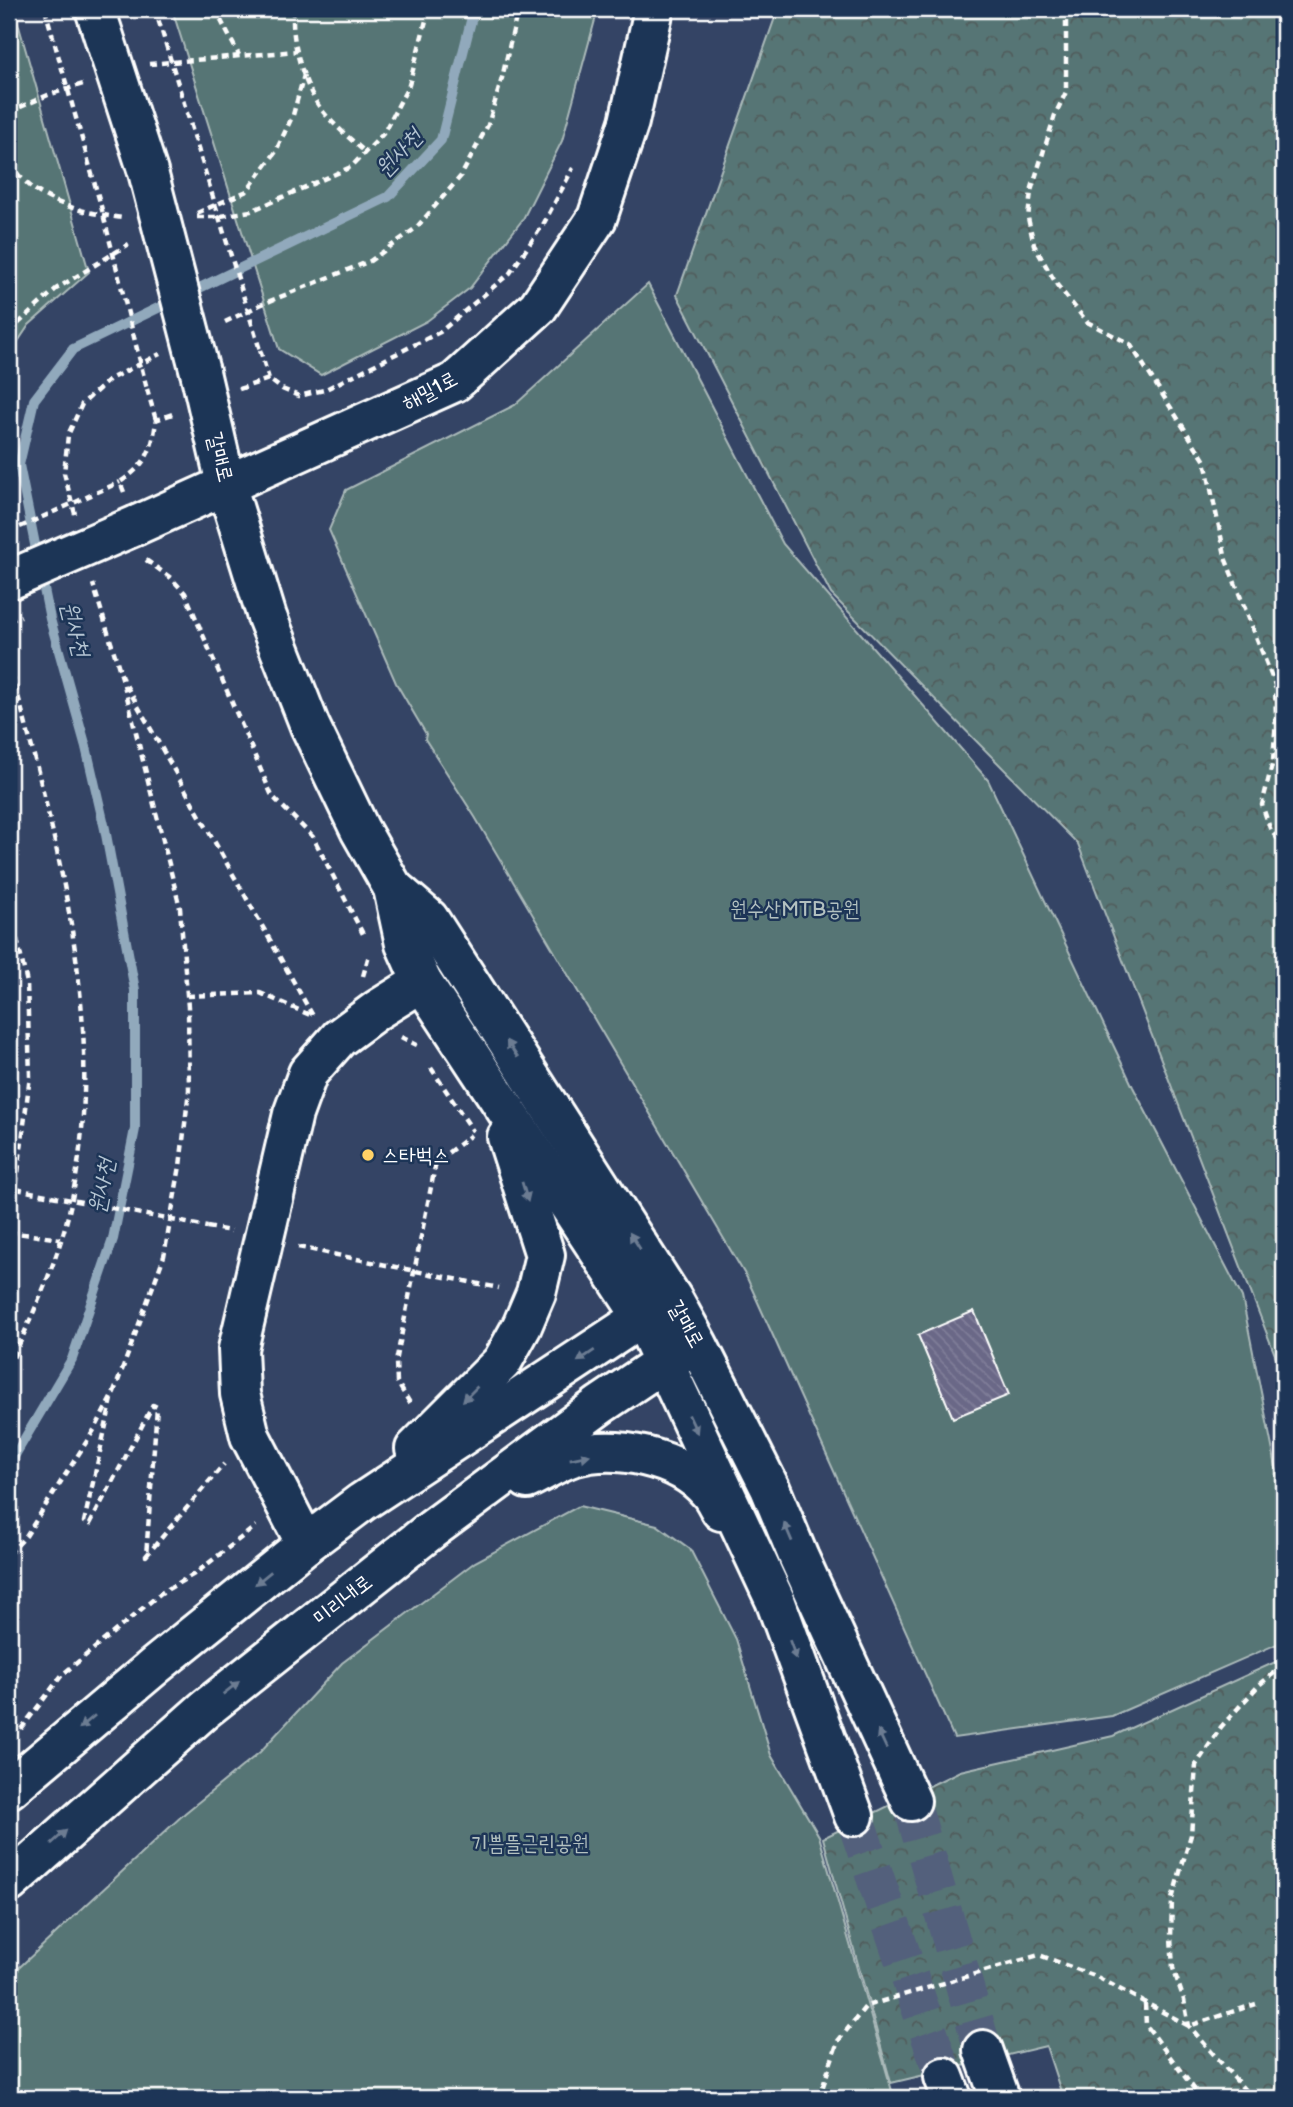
<svg xmlns="http://www.w3.org/2000/svg" width="1293" height="2107" viewBox="0 0 1293 2107" font-family="'Balsamiq Sans','Poor Story',sans-serif">
  <style>
    .forest { fill: url(#forest-crowns); stroke: #abbaba; stroke-width: 2 }
    .green { fill: #577574; stroke: #abbaba; stroke-width: 2 }
    .lines { fill: none; stroke-linecap: round; stroke-linejoin: round }
    .stream { stroke: #91a9bc; stroke-width: 10 }
    .building { fill: url(#building-back-hatch); stroke: #fff; stroke-width: 2 }
    .secondary-tunnel { stroke: #52607c; stroke-width: 38; stroke-dasharray: 38 19; stroke-linecap: butt }
    .street-casing { stroke: #fff; stroke-width: 44 }
    .secondary-casing { stroke: #fff; stroke-width: 44 }
    .path { stroke: #fff; stroke-width: 4.5; stroke-dasharray: 7 5; stroke-linecap: butt }
    .street { stroke: #1d3557; stroke-width: 38 }
    .secondary { stroke: #1d3557; stroke-width: 38 }
    .secondary-bridge-casing { stroke: #fff; stroke-width: 44; stroke-linecap: butt }
    .path-bridge { stroke: #fff; stroke-width: 4.5; stroke-dasharray: 7 5; stroke-linecap: butt }
    .secondary-bridge { stroke: #1d3557; stroke-width: 38 }
    .oneway { fill: #6c7c92 }
    .poi-dot { fill: #ffd166; stroke: #1d3557; stroke-width: 2.5 }
    .labels { text-anchor: middle; dominant-baseline: central; stroke-width: 5; stroke-linejoin: round; paint-order: stroke }
    .street-label { font-size: 21px; fill: #fff; stroke: #1d3557 }
    .park-label { font-size: 21px; fill: #b3c1c0; stroke: #1d3557 }
    .poi-label { font-size: 21px; fill: #fff; stroke: #1d3557; text-anchor: start }
    .water-label { font-size: 23px; font-style: italic; fill: #b5c5d2; stroke: #1d3557 }
  </style>
  <defs>
    <pattern id="forest-crowns" width="20" height="18" patternUnits="userSpaceOnUse" patternTransform="scale(1.75)"><rect width="20" height="18" fill="#577574"/><path d="M2 6a3 3 0 1 1 6 0M12 15a3 3 0 1 1 6 0" fill="none" stroke="#505c5c"/></pattern>
    <pattern id="building-back-hatch" width="6" height="6" patternUnits="userSpaceOnUse" patternTransform="scale(1.75)"><rect width="6" height="6" fill="#6a6787"/><path d="M-1 5l2 2M0 0l6 6M5-1l2 2" fill="none" stroke="#807e99"/></pattern>
  </defs>
  <rect width="100%" height="100%" fill="#344465"/>
  <filter id="ink" filterUnits="userSpaceOnUse"><feTurbulence type="fractalNoise" baseFrequency=".0143" numOctaves="2"/><feDisplacementMap in="SourceGraphic" scale="14" xChannelSelector="R" yChannelSelector="G"/><feConvolveMatrix kernelMatrix="1 2 1 2 8 2 1 2 1" color-interpolation-filters="sRGB"/></filter>
  <g filter="url(#ink)">
    <g class="forest">
      <path d="M778 9H1284V1403L1277 1360 1078 844 831 594 677 295Z"/>
      <path d="M1284 1658V2098H1063L1046 2046 891 2083 823 1838 960 1771 1113 1736Z"/>
    </g>
    <g class="green">
      <path d="M9 9H14L89 272 29 325 9 355Z"/>
      <path d="M172 9H598L562 141 523 219 470 288 427 321 321 375 279 349Z"/>
      <path d="M648 284 783 544 988 780 1133 1087 1242 1297 1284 1507V1641L1112 1716 954 1738 747 1278 475 817 425 739 426 734 396 683 329 530 346 490 515 405Z"/>
      <path d="M579 1506 657 1525 690 1549 736 1639 771 1755 819 1836 894 2098H9V1977L185 1813 260 1752 342 1663 475 1562Z"/>
    </g>
    <g class="lines">
      <path class="stream" d="M9 1465 72 1359 113 1239 135 1129V990L105 829 86 747 50 619 19 465 34 400 73 349 388 197 441 140 474 9"/>
    </g>
    <path class="building" d="M974 1311 1009 1395 953 1418 918 1335Z"/>
    <g class="lines">
      <g class="secondary-tunnel">
        <path d="M911 1801 983 2050"/>
        <path d="M854 1816 944 2077"/>
      </g>
      <defs>
        <path id="street" d="M306 1544 250 1436 240 1394 238 1349 293 1114 308 1073 339 1038 377 1010 422 982"/>
        <g id="secondary">
          <path d="M200 372 226 484 267 617 310 726 360 830 393 888 405 944 422 982 643 1318 775 1600 854 1816"/>
          <path d="M137 525 455 382 538 307 597 218 629 122 654 9"/>
          <path d="M393 888 429 919 672 1298 698 1345 770 1488 799 1558 911 1801"/>
          <path d="M415 1449 502 1362 522 1326 536 1293 545 1255 507 1137"/>
          <path d="M527 1479C542 1472 557 1462 572 1457 615 1444 680 1457 709 1492 714 1497 717 1505 721 1511"/>
          <path d="M9 1789 156 1665 306 1544 362 1502 664 1303"/>
          <path d="M9 1883 204 1710 431 1530 600 1405 664 1362 686 1351"/>
          <path d="M983 2050 1000 2098"/>
          <path d="M944 2077 952 2098"/>
        </g>
      </defs>
      <use href="#street" class="street-casing"/>
      <use href="#secondary" class="secondary-casing"/>
      <g class="path">
        <path d="M215 9 239 55"/>
        <path d="M294 9C289 36 304 87 321 109 333 125 351 139 365 152"/>
        <path d="M1066 9V92L1055 115 1031 191 1028 218 1034 245 1057 285 1087 322 1130 344 1205 461 1226 560 1275 685 1276 718 1273 761 1262 805 1271 831 1284 846"/>
        <path d="M149 64 297 51"/>
        <path d="M9 112 48 95 83 84"/>
        <path d="M9 165C18 174 27 185 38 192 63 208 93 214 122 218"/>
        <path d="M197 213 247 191 275 153 293 115 304 75"/>
        <path d="M197 217H215L251 211 351 167 383 134 409 85 429 9"/>
        <path d="M9 232V288"/>
        <path d="M225 322 260 305 370 261 416 228 461 176 488 125 502 78 518 9"/>
        <path d="M9 332 56 289 129 244"/>
        <path d="M260 350 269 379"/>
        <path d="M147 389 156 420"/>
        <path d="M239 389 269 379 282 389 299 396 324 390 440 332 510 273 544 223 573 168"/>
        <path d="M124 492 120 482C146 465 153 450 156 420L175 413"/>
        <path d="M75 514 64 473 68 435 82 404 110 379 160 354"/>
        <path d="M146 560 171 578 185 593 272 796 313 837 363 934"/>
        <path d="M9 662C54 830 107 1014 74 1188 63 1251 35 1309 9 1367"/>
        <path d="M126 685 313 1016"/>
        <path d="M9 904 27 983 30 1076 16 1189 9 1215"/>
        <path d="M363 976 369 955"/>
        <path d="M187 996 260 993 310 1015"/>
        <path d="M401 1037 417 1045"/>
        <path d="M431 1068 473 1131"/>
        <path d="M207 1227 231 1231"/>
        <path d="M9 1232 60 1239"/>
        <path d="M298 1247 499 1288"/>
        <path d="M112 1399 84 1522 90 1524 153 1405 157 1407 146 1556 224 1464"/>
        <path d="M410 1403 397 1382 396 1362 436 1162 471 1135"/>
        <path d="M9 1554 26 1536 96 1427 114 1392 164 1256 180 1166 189 1090 188 1007 180 908 123 681 93 584"/>
        <path d="M21 1729 62 1675 161 1593 196 1573 256 1526"/>
        <path d="M1145 2004 1146 2025 1201 2098"/>
        <path d="M819 2098 838 2041 866 2006 1039 1955 1097 1977 1189 2026 1256 2004"/>
        <path d="M1255 2098 1250 2096 1189 2026 1184 2000 1173 1968 1171 1937 1172 1899 1191 1835 1196 1765 1221 1727 1259 1685 1278 1670 1284 1669"/>
      </g>
      <use href="#street" class="street"/>
      <use href="#secondary" class="secondary"/>
      <defs>
        <g id="secondary-bridge">
          <path d="M95 9 148 172 200 372"/>
          <path d="M9 580 137 525"/>
        </g>
      </defs>
      <use href="#secondary-bridge" class="secondary-bridge-casing"/>
      <g class="path-bridge">
        <path d="M45 9 101 206 147 389"/>
        <path d="M155 9 260 350"/>
        <path d="M9 532 120 482"/>
        <path d="M9 621 21 616"/>
        <path d="M16 1189 207 1227"/>
      </g>
      <use href="#secondary-bridge" class="secondary-bridge"/>
    </g>
    <defs><path id="oneway-solid" d="M-6-.8H1V-3.2L6.5 0L1 3.2V.8H-6Z" transform="scale(1.75)"/></defs>
    <g class="oneway">
      <use href="#oneway-solid" transform="translate(512 1049) rotate(-123)"/>
      <use href="#oneway-solid" transform="translate(525 1192) rotate(73)"/>
      <use href="#oneway-solid" transform="translate(635 1241) rotate(-123)"/>
      <use href="#oneway-solid" transform="translate(586 1356) rotate(146)"/>
      <use href="#oneway-solid" transform="translate(470 1394) rotate(135)"/>
      <use href="#oneway-solid" transform="translate(693 1424) rotate(65)"/>
      <use href="#oneway-solid" transform="translate(580 1457) rotate(-11)"/>
      <use href="#oneway-solid" transform="translate(788 1532) rotate(-113)"/>
      <use href="#oneway-solid" transform="translate(263 1578) rotate(141)"/>
      <use href="#oneway-solid" transform="translate(793 1650) rotate(70)"/>
      <use href="#oneway-solid" transform="translate(231 1688) rotate(-38)"/>
      <use href="#oneway-solid" transform="translate(87 1722) rotate(140)"/>
      <use href="#oneway-solid" transform="translate(882 1739) rotate(-115)"/>
      <use href="#oneway-solid" transform="translate(59 1837) rotate(-42)"/>
    </g>
  </g>
  <circle class="poi-dot" cx="368" cy="1155" r="7"/>
  <g class="labels">
    <g class="street-label">
      <text transform="translate(430 391) rotate(-28)">해밀1로</text>
      <text transform="translate(220 457) rotate(76)">갈매로</text>
      <text transform="translate(686 1324) rotate(61)">갈매로</text>
      <text transform="translate(343 1600) rotate(-38)">미리내로</text>
    </g>
    <g class="park-label">
      <text x="795" y="909">원수산MTB공원</text>
      <text x="530" y="1843">기쁨뜰근린공원</text>
    </g>
    <g class="poi-label">
      <text x="382" y="1155">스타벅스</text>
    </g>
    <g class="water-label">
      <text transform="translate(399 153) rotate(-47)">원사천</text>
      <text transform="translate(75 629) rotate(76)">원사천</text>
      <text transform="translate(102 1186) rotate(-79)">원사천</text>
    </g>
  </g>
  <rect width="1293" height="2107" fill="none" stroke="#1d3557" stroke-width="35"/>
  <rect x="18" y="18" width="1258" height="2072" fill="none" stroke="#fff" stroke-width="2.5" filter="url(#ink)"/>
</svg>
